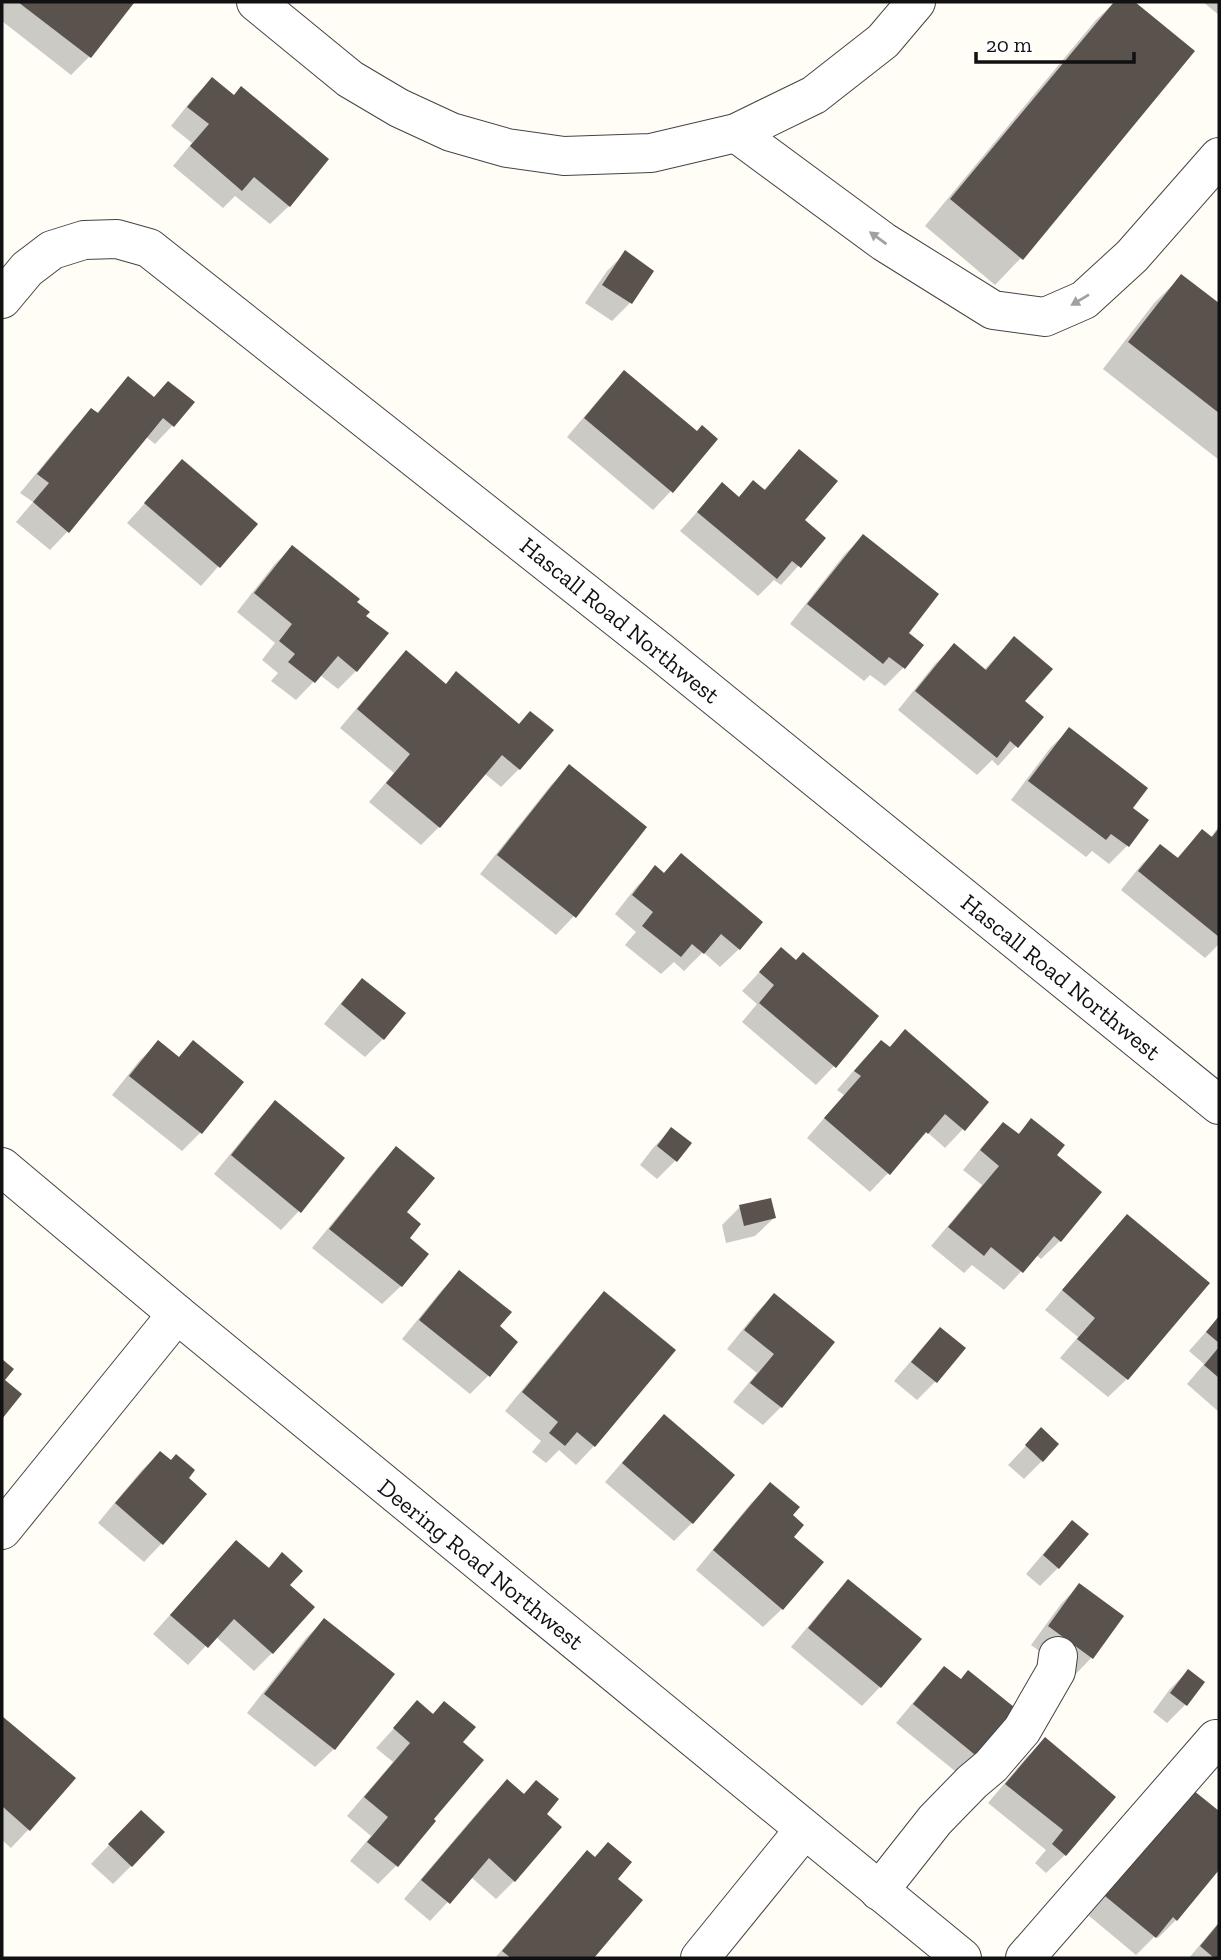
<svg xmlns="http://www.w3.org/2000/svg" width="1221" height="1960" viewBox="0 0 1221 1960" font-family="'Zilla Slab',serif">
  <style>
    .shadow { fill: #0003 }
    .building { fill: #5a524d }
    .lines { fill: none; stroke-linecap: round; stroke-linejoin: round }
    .minor-casing { stroke: #444; stroke-width: 40 }
    .minor { stroke: #fff; stroke-width: 38 }
    .oneway { fill: #a0a0a0 }
    .labels { text-anchor: middle; dominant-baseline: central; stroke-width: 7; stroke-linejoin: round; paint-order: stroke }
    .street-label { font-size: 24px; fill: #111; stroke: #fff }
  </style>
  <rect width="100%" height="100%" fill="#fffdf5"/>
  <g class="shadow">
    <path d="M2 2H129L132 4 89 57 71 75 2 21Z"/>
    <path d="M1115 2H1132L1193 52 1021 258 995 285 925 226 1096 20Z"/>
    <path d="M1203 2H1219V15Z"/>
    <path d="M212 79 289 206 270 224 235 196 223 208 173 166 192 143 171 126 194 97Z"/>
    <path d="M625 253 630 303 612 321 585 303 607 271Z"/>
    <path d="M1182 276 1219 305V460L1103 369 1155 302Z"/>
    <path d="M624 372 671 491 653 510 567 437 606 391Z"/>
    <path d="M128 378 173 425 155 444 146 437 68 531 50 550 16 522 33 502 20 493 73 429 92 410 96 414Z"/>
    <path d="M799 451 803 520 824 538 781 585 774 580 758 596 680 531 722 484 738 498 753 482 763 491Z"/>
    <path d="M182 462 256 524 201 586 127 523Z"/>
    <path d="M863 536 906 633 921 646 903 668 885 686 870 675 864 681 790 624 844 555Z"/>
    <path d="M292 547 355 602 364 616 356 671 338 689 320 675 296 700 271 681 278 673 262 660 275 643 237 612 274 565Z"/>
    <path d="M1014 638 1023 702 1042 717 998 766 992 760 977 775 898 710 935 664 954 646 984 670Z"/>
    <path d="M406 653 519 769 501 787 484 773 439 827 421 845 369 802 394 773 340 728 388 671Z"/>
    <path d="M1070 729 1131 808 1147 820 1127 846 1109 864 1092 851 1086 857 1011 800 1051 747Z"/>
    <path d="M569 767 574 916 556 935 480 874 551 785Z"/>
    <path d="M1219 826V944L1205 958 1121 890 1142 864 1160 846 1176 859 1202 831 1210 838Z"/>
    <path d="M681 855 739 949 720 967 703 952 684 971 674 962 661 974 625 945 636 932 615 914 637 886 656 868 663 874Z"/>
    <path d="M781 949 834 1066 816 1085 742 1022 757 1004 742 991Z"/>
    <path d="M362 980 383 1039 365 1057 324 1024 344 999Z"/>
    <path d="M905 1032 963 1129 945 1148 927 1132 870 1192 807 1138 844 1095 837 1090 863 1060 881 1042 888 1048Z"/>
    <path d="M159 1042 178 1058 193 1043 242 1083 200 1133 182 1151 112 1095 140 1060Z"/>
    <path d="M275 1103 299 1211 281 1230 214 1174 257 1121Z"/>
    <path d="M1031 1121 1054 1156 1060 1241 1041 1259 1036 1255 1004 1290 972 1265 964 1273 931 1246 982 1185 963 1170 985 1143 1003 1124 1017 1135Z"/>
    <path d="M671 1129 676 1160 657 1179 640 1165 653 1148Z"/>
    <path d="M396 1149 407 1239 426 1254 401 1286 382 1304 312 1248 378 1167Z"/>
    <path d="M740 1207 774 1218 755 1236 726 1243 722 1225Z"/>
    <path d="M1127 1217V1379L1108 1397 1060 1358 1078 1337 1045 1310 1109 1235Z"/>
    <path d="M459 1273 497 1327 516 1342 488 1376 470 1394 402 1339 441 1291Z"/>
    <path d="M604 1294 594 1446 576 1465 559 1450 546 1463 532 1452 541 1441 505 1411 586 1312Z"/>
    <path d="M774 1295 781 1407 763 1425 733 1402 757 1373 727 1349 756 1313Z"/>
    <path d="M1219 1317V1412L1187 1384 1204 1364 1189 1351Z"/>
    <path d="M940 1329 963 1349 935 1382 917 1400 894 1381 922 1348Z"/>
    <path d="M664 1417 692 1523 674 1541 605 1482 646 1435Z"/>
    <path d="M1041 1430 1042 1461 1024 1479 1008 1465Z"/>
    <path d="M160 1453 187 1478 162 1543 144 1562 98 1523 141 1471Z"/>
    <path d="M771 1484 790 1515 792 1537 821 1562 782 1609 763 1627 696 1570 752 1502Z"/>
    <path d="M1072 1523 1058 1568 1040 1586 1026 1574 1054 1541Z"/>
    <path d="M282 1555 288 1585 272 1653 254 1671 215 1636 188 1665 153 1634 218 1561 267 1569Z"/>
    <path d="M848 1581 920 1639 880 1687 862 1706 791 1647 830 1600Z"/>
    <path d="M1079 1585 1092 1657 1074 1676 1031 1645 1061 1604Z"/>
    <path d="M324 1620 334 1749 315 1767 247 1713 306 1638Z"/>
    <path d="M945 1669 984 1762 966 1780 896 1723 926 1687Z"/>
    <path d="M1188 1671 1203 1682 1185 1705 1167 1723 1153 1712 1170 1689Z"/>
    <path d="M417 1703 432 1715 444 1703 460 1743 432 1820 434 1822 396 1866 378 1884 350 1861 371 1836 347 1816 393 1762 376 1748Z"/>
    <path d="M2 1718 73 1778 29 1829 11 1848 2 1840Z"/>
    <path d="M1045 1739 1113 1797 1065 1855 1046 1873 1035 1863 1046 1850 988 1803 1026 1758Z"/>
    <path d="M507 1782 523 1795 536 1782 544 1814 514 1881 496 1899 471 1877 430 1921 404 1899 488 1800Z"/>
    <path d="M1193 1792 1219 1814V1867L1176 1920 1158 1938 1155 1936 1136 1955 1088 1915 1175 1810Z"/>
    <path d="M123 1830 131 1866 113 1884 91 1864Z"/>
    <path d="M608 1844 616 1879 641 1900 592 1958H495L569 1871 587 1852 594 1858Z"/>
    <path d="M1219 1922V1958H1189Z"/>
  </g>
  <g class="building">
    <path d="M18 2H132L134 3 91 58Z"/>
    <path d="M1114 2H1135L1195 51 1023 260 950 199Z"/>
    <path d="M212 77 234 95 241 86 329 159 290 207 254 177 242 191 190 146 209 124 187 107Z"/>
    <path d="M625 250 654 271 632 304 602 285Z"/>
    <path d="M1181 274 1219 303V413L1128 342Z"/>
    <path d="M624 370 697 431 702 425 718 439 673 493 584 418Z"/>
    <path d="M128 376 154 397 168 381 195 402 174 427 163 418 69 533 33 502 49 483 37 474 91 408 98 413Z"/>
    <path d="M799 449 838 481 805 520 826 538 801 568 792 561 777 579 697 512 722 482 739 497 753 480 765 490Z"/>
    <path d="M182 459 258 524 220 568 144 503Z"/>
    <path d="M863 534 939 594 909 633 924 645 905 669 889 657 883 664 807 604Z"/>
    <path d="M292 545 360 599 357 602 370 612 366 616 389 633 357 672 338 656 315 683 288 662 295 654 279 641 292 624 254 593Z"/>
    <path d="M1014 636 1053 669 1025 701 1044 717 1018 748 1010 741 997 758 915 691 954 643 986 670Z"/>
    <path d="M406 650 446 684 456 671 519 724 530 711 554 730 520 770 502 755 440 828 386 783 410 754 357 709Z"/>
    <path d="M1069 727 1148 788 1133 808 1149 820 1129 847 1111 834 1106 840 1028 781Z"/>
    <path d="M569 764 647 827 576 918 497 855Z"/>
    <path d="M1219 828V937L1138 871 1160 844 1178 858 1202 829 1212 837Z"/>
    <path d="M681 853 763 922 740 950 721 934 704 954 692 944 681 957 642 926 653 912 632 895 655 865 664 873Z"/>
    <path d="M781 947 796 960 803 952 879 1016 836 1068 759 1003 774 985 759 972Z"/>
    <path d="M362 978 406 1013 384 1040 341 1004Z"/>
    <path d="M905 1029 989 1102 965 1131 945 1114 928 1134 926 1132 890 1175 824 1118 861 1076 854 1071 881 1040 890 1047Z"/>
    <path d="M158 1040 179 1057 193 1040 244 1082 202 1134 129 1076Z"/>
    <path d="M275 1100 345 1158 301 1213 231 1155Z"/>
    <path d="M1031 1118 1065 1145 1057 1155 1102 1192 1061 1242 1054 1236 1023 1273 991 1247 984 1256 948 1227 999 1166 980 1150 1003 1122 1019 1134Z"/>
    <path d="M671 1127 692 1143 677 1162 657 1146Z"/>
    <path d="M396 1146 435 1178 407 1212 421 1224 410 1238 429 1254 402 1287 329 1229Z"/>
    <path d="M771 1198 776 1218 744 1226 739 1205Z"/>
    <path d="M1127 1214 1210 1283 1128 1380 1077 1339 1095 1318 1062 1290Z"/>
    <path d="M459 1270 512 1312 500 1326 518 1342 490 1377 419 1320Z"/>
    <path d="M604 1291 676 1350 595 1447 577 1432 565 1446 549 1433 558 1422 522 1392Z"/>
    <path d="M774 1293 835 1342 782 1408 750 1383 774 1354 744 1330Z"/>
    <path d="M1219 1316V1343L1206 1332Z"/>
    <path d="M940 1327 966 1348 937 1383 911 1362Z"/>
    <path d="M1219 1347V1378L1204 1365Z"/>
    <path d="M2 1359 14 1369 5 1380 22 1394 2 1419Z"/>
    <path d="M664 1414 735 1475 693 1524 622 1463Z"/>
    <path d="M1041 1427 1059 1444 1043 1462 1025 1445Z"/>
    <path d="M160 1451 171 1460 176 1454 195 1470 189 1478 207 1494 163 1545 115 1503Z"/>
    <path d="M770 1482 800 1507 793 1515 804 1525 794 1537 824 1562 783 1610 713 1550Z"/>
    <path d="M1072 1520 1089 1534 1059 1569 1043 1555Z"/>
    <path d="M236 1540 269 1568 282 1552 303 1571 290 1585 315 1607 273 1654 234 1619 208 1648 170 1615Z"/>
    <path d="M848 1579 922 1639 881 1688 808 1628Z"/>
    <path d="M1079 1583 1124 1616 1093 1659 1048 1626Z"/>
    <path d="M324 1618 395 1674 335 1750 264 1694Z"/>
    <path d="M944 1666 961 1679 968 1670 1025 1716 985 1763 913 1704Z"/>
    <path d="M1188 1669 1205 1682 1187 1706 1170 1693Z"/>
    <path d="M417 1700 433 1714 444 1701 476 1727 463 1742 484 1760 434 1819 436 1821 398 1867 367 1842 388 1817 364 1797 410 1743 393 1728Z"/>
    <path d="M2 1716 76 1778 30 1831 2 1806Z"/>
    <path d="M1045 1737 1116 1797 1066 1856 1052 1844 1063 1830 1005 1784Z"/>
    <path d="M507 1779 524 1794 536 1780 559 1799 547 1814 562 1827 515 1882 489 1858 450 1904 421 1880Z"/>
    <path d="M1193 1790 1219 1811V1870L1177 1921 1173 1917 1156 1938 1105 1896Z"/>
    <path d="M141 1810 165 1832 132 1867 108 1844Z"/>
    <path d="M608 1842 632 1862 618 1879 643 1900 594 1958H511L502 1951 587 1850 595 1857Z"/>
    <path d="M1219 1923V1958H1214L1200 1946Z"/>
  </g>
  <g class="lines">
    <defs>
      <g id="minor">
        <path d="M256 2 350 79 399 108 451 132 507 148 564 156 651 153 736 133 814 95 883 41 916 2"/>
        <path d="M736 133 884 242 993 310 1045 317 1084 300 1132 256 1219 157"/>
        <path d="M2 299 27 269 52 250 84 240 117 239 149 248 659 651 1219 1105"/>
        <path d="M2 1167 177 1314 962 1958"/>
        <path d="M2 1530 177 1314"/>
        <path d="M879 1891 935 1820 972 1782 991 1766 1022 1730 1056 1671 1058 1656"/>
        <path d="M700 1958 804 1830"/>
        <path d="M1025 1958 1216 1739"/>
      </g>
    </defs>
    <use href="#minor" class="minor-casing"/>
    <use href="#minor" class="minor"/>
  </g>
  <defs><path id="oneway-solid" d="M-6-.8H1V-3.2L6.5 0L1 3.2V.8H-6Z" transform="scale(1.75)"/></defs>
  <g class="oneway">
    <use href="#oneway-solid" transform="translate(878 238) rotate(-144)"/>
    <use href="#oneway-solid" transform="translate(1080 300) rotate(149)"/>
  </g>
  <g class="labels">
    <g class="street-label">
      <text transform="translate(620 620) rotate(39)">Hascall Road Northwest</text>
      <text transform="translate(1061 977) rotate(39)">Hascall Road Northwest</text>
      <text transform="translate(481 1564) rotate(39)">Deering Road Northwest</text>
    </g>
  </g>
  <rect width="1221" height="1960" fill="none" stroke="#111111" stroke-width="7"/>
  <path d="M976 52v10h158v-10" fill="none" stroke="#111111" stroke-width="3.5"/>
  <text x="986" y="52" font-size="21" fill="#111111" stroke="#ffffff" stroke-width="5" paint-order="stroke">20 m</text>
</svg>
